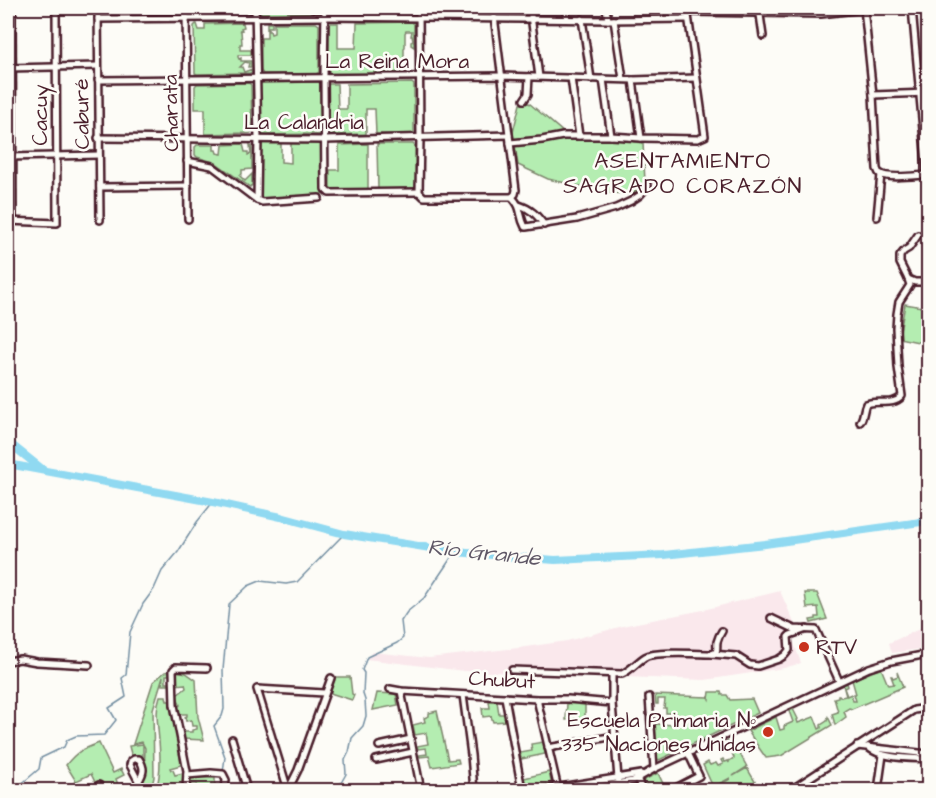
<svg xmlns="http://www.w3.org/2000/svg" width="936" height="798" viewBox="0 0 936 798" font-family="'Architects Daughter',sans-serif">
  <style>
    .built { fill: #fae8ec }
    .green { fill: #b4edb1; stroke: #7f866e; stroke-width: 1.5 }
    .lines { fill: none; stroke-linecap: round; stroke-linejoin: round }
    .stream { stroke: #748fa2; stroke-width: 1.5 }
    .river { stroke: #90d9f1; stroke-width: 8 }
    .minor-casing { stroke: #4a1f2b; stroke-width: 10 }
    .minor { stroke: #fdfcf7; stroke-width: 5 }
    .poi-dot { fill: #c8321e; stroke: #fdfcf7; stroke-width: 2 }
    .labels { text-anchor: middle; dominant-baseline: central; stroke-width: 5; stroke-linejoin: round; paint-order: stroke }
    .street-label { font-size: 21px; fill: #4a1f2b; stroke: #fdfcf7 }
    .poi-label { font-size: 21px; fill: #4a1f2b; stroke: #fdfcf7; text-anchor: start }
    .neighbourhood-label { font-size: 22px; letter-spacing: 1.5px; fill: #4a1f2b; stroke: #fdfcf7 }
    .water-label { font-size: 22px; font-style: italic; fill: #5f5766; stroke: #fdfcf7 }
  </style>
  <rect width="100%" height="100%" fill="#fdfcf7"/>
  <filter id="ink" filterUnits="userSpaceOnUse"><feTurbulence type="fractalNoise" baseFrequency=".0167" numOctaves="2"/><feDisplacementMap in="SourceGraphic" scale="12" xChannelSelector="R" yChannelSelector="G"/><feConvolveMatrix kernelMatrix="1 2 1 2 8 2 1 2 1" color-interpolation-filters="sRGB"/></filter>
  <g filter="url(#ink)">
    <g class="built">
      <path d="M780 591 796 627 807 624 809 631 792 638 801 663 784 668 705 680 464 671 366 659 372 652 429 658 518 648 567 641 627 625 703 610Z"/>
      <path d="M928 625V648L892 653 889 643Z"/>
    </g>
    <g class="green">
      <path d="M194 8H241L243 12 250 10V12L249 14 196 15 194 13Z"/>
      <path d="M260 8H320V11L318 13 262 14 260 12Z"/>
      <path d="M328 8H351V9H356L357 8H414V11L412 13 330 14 328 12Z"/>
      <path d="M412 22 414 24V47L411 45V42L413 41 412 36H411L412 31H406L405 33V47L404 48V75H331L329 74V25L330 23H338V48H356L357 23Z"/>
      <path d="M243 23 244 27 241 28 242 30H239L241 31 242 44H240V50H251V55H238V57L239 59 241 58V61H251V67H248L249 63 245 62 240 67H242L244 72 252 69V72L250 73 197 74 195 73 194 26 196 24H197L199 30H205V24Z"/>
      <path d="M267 23H272V27H268V31H270L271 34 274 33V23H316L319 25V72L316 74H263L261 71V38H267Z"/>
      <path d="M318 82 320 83 321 132 319 134 263 135 261 133 260 84 262 83Z"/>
      <path d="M249 83 251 85 252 132 250 133 205 134V109H195V86L197 84Z"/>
      <path d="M412 83 414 85V132L413 134H376L375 109H366V134L330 135 328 133V85L329 84H337L338 109H347V84Z"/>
      <path d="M529 103 563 132 577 138 622 140 643 143 645 182 633 194 610 193 548 179 518 165 513 132 520 104Z"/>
      <path d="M263 143H281V162L291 163V143H320L322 144V194L320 196 263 200 261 199V145Z"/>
      <path d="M243 144 245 152H248V155L251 154 250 145 252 146V169L242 170V174L240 176 245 181 252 174V185L250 187 216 163 197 157 195 155V147L197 145H214V150H216L217 153 222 154 223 145Z"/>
      <path d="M368 144V189H332L330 187V170H339V145Z"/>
      <path d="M377 144H413L415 146 416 187 414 188 378 189Z"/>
      <path d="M905 304 928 308V344L899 338Z"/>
      <path d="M805 593H817L827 619 811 623 810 620 816 619V617H819L818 607 807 608Z"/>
      <path d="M881 668 888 685 894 684 891 676H892L893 678 898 676 897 672 903 687 852 709 849 708 844 711 846 717 835 725 832 714 838 712 834 698 838 697V695H839L841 697 846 696 843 685 847 683 848 686 844 688 847 696 851 694 853 701H856L854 694H856L852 680Z"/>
      <path d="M174 670 186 673 196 680 198 717 204 740 183 739 182 732H192V730L197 729V726H192L191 720 186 721 185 717 187 716V714H179L178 706 180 705 177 695 186 688 185 684 175 685Z"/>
      <path d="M171 671V675H166V683H170V685H162L163 676 153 709 154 777 151 790H144L141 783 144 777 145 748 143 744V761L132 758 129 746 143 744 142 742 133 744 153 682 165 672Z"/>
      <path d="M334 677H350L352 694 354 695 352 700 330 693Z"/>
      <path d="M710 692H721L722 695H727L730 700 752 699 758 713 659 760 657 759 655 724 677 725 676 713H666V708H664L665 699H658V704H656L655 695 708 697 709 699Z"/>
      <path d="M377 693 396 694 398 705 373 710Z"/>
      <path d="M160 696H166L167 701H172L181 765 170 768 171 770H173L175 775 183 773 184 779 183 790H156C162 771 160 750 158 729 157 718 156 707 160 696Z"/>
      <path d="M489 701H497L499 714H504L506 721 493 722 491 716 483 717 482 708H490Z"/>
      <path d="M567 703 585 704V719L566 720Z"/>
      <path d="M793 709 798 719 797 720 798 723 814 717V716L819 729 821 728V725L827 721 828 717 832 725 781 756 766 758 759 748 748 731 776 717 780 730 784 729V726L793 722 789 711Z"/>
      <path d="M437 711 448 760 458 759 459 763 432 767 429 756 420 757 419 755 427 754 426 748 418 749 417 746 428 744 426 733 415 735 413 725 425 722 424 718 429 716V713Z"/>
      <path d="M727 740 732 751 735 750 737 753 739 752 747 767 733 776 747 768 760 790H716V787L730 779V778L713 787 703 765 708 762 710 765 716 763 718 766 723 764 721 760 723 759 725 762 728 761 729 763V761L734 758Z"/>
      <path d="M543 742 545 754 521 759 520 753 532 751 531 744Z"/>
      <path d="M99 743 113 773 121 769 124 775 116 779 118 785 123 783 126 788 121 790H103L99 783 96 784 91 774 76 781 81 790H64L76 781 66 765C77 751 83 749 99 743Z"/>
      <path d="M549 772 551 781 550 784 528 788 526 786 524 778Z"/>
      <path d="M658 773 666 790H647L643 782 644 780Z"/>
      <path d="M191 777 215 778V790H196H203L204 787 197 786V784H190Z"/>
    </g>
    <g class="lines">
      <g class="stream">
        <path d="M223 772 225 757 214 726 222 716 224 709 223 670 229 604 248 586 260 581 286 584 297 582 344 534"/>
        <path d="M17 790 19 786 39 769 41 758 64 747 67 740 76 736 104 735 116 720 109 708 126 697 122 678 126 675 130 632 143 604 154 589 162 571 178 552 197 522 213 502"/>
        <path d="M222 790 223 779"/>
        <path d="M337 790 346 774 345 760 349 752 352 738 363 726 366 716 365 700 363 694 364 673 362 670 367 657 397 643 403 638 401 621 407 612 424 598 455 552"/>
      </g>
      <g class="river">
        <path d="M8 442 42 469"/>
        <path d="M8 464 213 502 281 517 344 534 455 552 555 560 664 555 765 544 928 521"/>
      </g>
      <defs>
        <g id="minor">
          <path d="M12 8 13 222"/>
          <path d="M98 8 100 220"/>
          <path d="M186 8 188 219"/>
          <path d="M255 8 258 138 257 200 262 202 319 198"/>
          <path d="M325 8 324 78 325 189 329 193 419 192"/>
          <path d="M419 8 420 138 419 192 424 197H512"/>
          <path d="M493 8 516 190 515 194 512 197"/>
          <path d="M530 8 539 77"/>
          <path d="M565 8 567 19"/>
          <path d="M606 8 608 20"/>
          <path d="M759 8 763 36"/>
          <path d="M864 8 873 95 877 169C878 170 878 172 879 173 887 180 919 175 928 175"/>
          <path d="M912 8 927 174"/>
          <path d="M688 12 821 14 873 8"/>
          <path d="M98 19 325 17 608 20 688 19"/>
          <path d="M582 19 591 79"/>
          <path d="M614 20 623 79"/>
          <path d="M8 68 98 66"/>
          <path d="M571 78 579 136"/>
          <path d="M603 79 611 136"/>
          <path d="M98 80 501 76 633 80 696 78"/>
          <path d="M633 80 641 138"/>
          <path d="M873 95 928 93"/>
          <path d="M524 100 528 94 529 77"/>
          <path d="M98 138 325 140 509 135"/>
          <path d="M510 143 542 140 563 136H611L641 138 698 139 705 136 687 8"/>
          <path d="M8 157 99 155"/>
          <path d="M187 161 212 166 257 200"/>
          <path d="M100 187 188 186"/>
          <path d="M512 197C523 209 518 213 525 227H526L577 219 616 208 631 201 640 195 648 186"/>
          <path d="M519 205C531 209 537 215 544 225"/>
          <path d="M877 217 881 174"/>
          <path d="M8 221 57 223 56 8"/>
          <path d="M918 235 909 248 904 251 900 256V263L908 279 915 282H928"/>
          <path d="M860 422C864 417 863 410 866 404 878 399 893 407 902 396L898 367 896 328 897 314 899 302 910 285 908 279"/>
          <path d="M771 618 794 629 816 630 839 681"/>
          <path d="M712 654 736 656 750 665 758 666 779 659 785 655 789 650 788 637 790 635 807 629"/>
          <path d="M8 661 20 659 37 662 89 665"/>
          <path d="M512 670 622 674C631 670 637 662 645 657 656 651 698 654 712 654 719 652 716 648 717 642 718 638 720 634 722 631"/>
          <path d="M612 674V703L618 779"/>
          <path d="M390 689 401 691 537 699H568L612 703"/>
          <path d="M401 691 421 790"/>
          <path d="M463 695 471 755 474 790"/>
          <path d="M505 697 522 790"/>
          <path d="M649 697 654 769"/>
          <path d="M537 699 558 789"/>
          <path d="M232 739 247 790"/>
          <path d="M379 746 411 739"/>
          <path d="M857 746 928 754"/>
          <path d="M868 747C881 759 911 758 928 759"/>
          <path d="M548 748 615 736"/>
          <path d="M376 760 413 752"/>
          <path d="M187 775 211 773 223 774 226 780 225 790"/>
          <path d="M637 778 642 790"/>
          <path d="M138 782C144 773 145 768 139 759H134L131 761 130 765 143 790"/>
          <path d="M99 785 101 790"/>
          <path d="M794 788 806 790"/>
          <path d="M186 790 187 771 174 705 173 670 176 667 207 668"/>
          <path d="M288 790 257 689 324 693"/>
          <path d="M288 790 298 770 331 678"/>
          <path d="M541 790 641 774"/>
          <path d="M579 790 633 781 654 769 869 668 891 661 928 654"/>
          <path d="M672 790 699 776 688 753"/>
          <path d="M771 790 777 789 794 788 914 710 928 708"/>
          <path d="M878 790 883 755"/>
        </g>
      </defs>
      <use href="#minor" class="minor-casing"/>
      <use href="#minor" class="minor"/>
    </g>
  </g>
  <g class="poi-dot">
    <circle cx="804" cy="647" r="6"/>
    <circle cx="768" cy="732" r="6"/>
  </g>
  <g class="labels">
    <g class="street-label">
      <text x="397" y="61">La Reina Mora</text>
      <text transform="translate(171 113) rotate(-91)">Charata</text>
      <text transform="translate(82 114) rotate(-91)">Caburé</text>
      <text transform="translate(40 115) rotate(-90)">Cacuy</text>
      <text x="304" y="122">La Calandria</text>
      <text transform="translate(502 680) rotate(3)">Chubut</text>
    </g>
    <g class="poi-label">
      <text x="816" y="647">RTV</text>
      <text x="756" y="720" text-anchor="end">Escuela Primaria Nº<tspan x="756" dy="24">335 Naciones Unidas</tspan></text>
    </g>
    <g class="neighbourhood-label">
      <text x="683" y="161">ASENTAMIENTO<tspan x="683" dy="25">SAGRADO CORAZÓN</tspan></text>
    </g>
    <g class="water-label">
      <text transform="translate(484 553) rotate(6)">Río Grande</text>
    </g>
  </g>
  <rect width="936" height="798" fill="none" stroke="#fdfcf7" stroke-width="30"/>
  <rect x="15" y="15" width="906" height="768" fill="none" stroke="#4a1f2b" stroke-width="2" filter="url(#ink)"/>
</svg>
